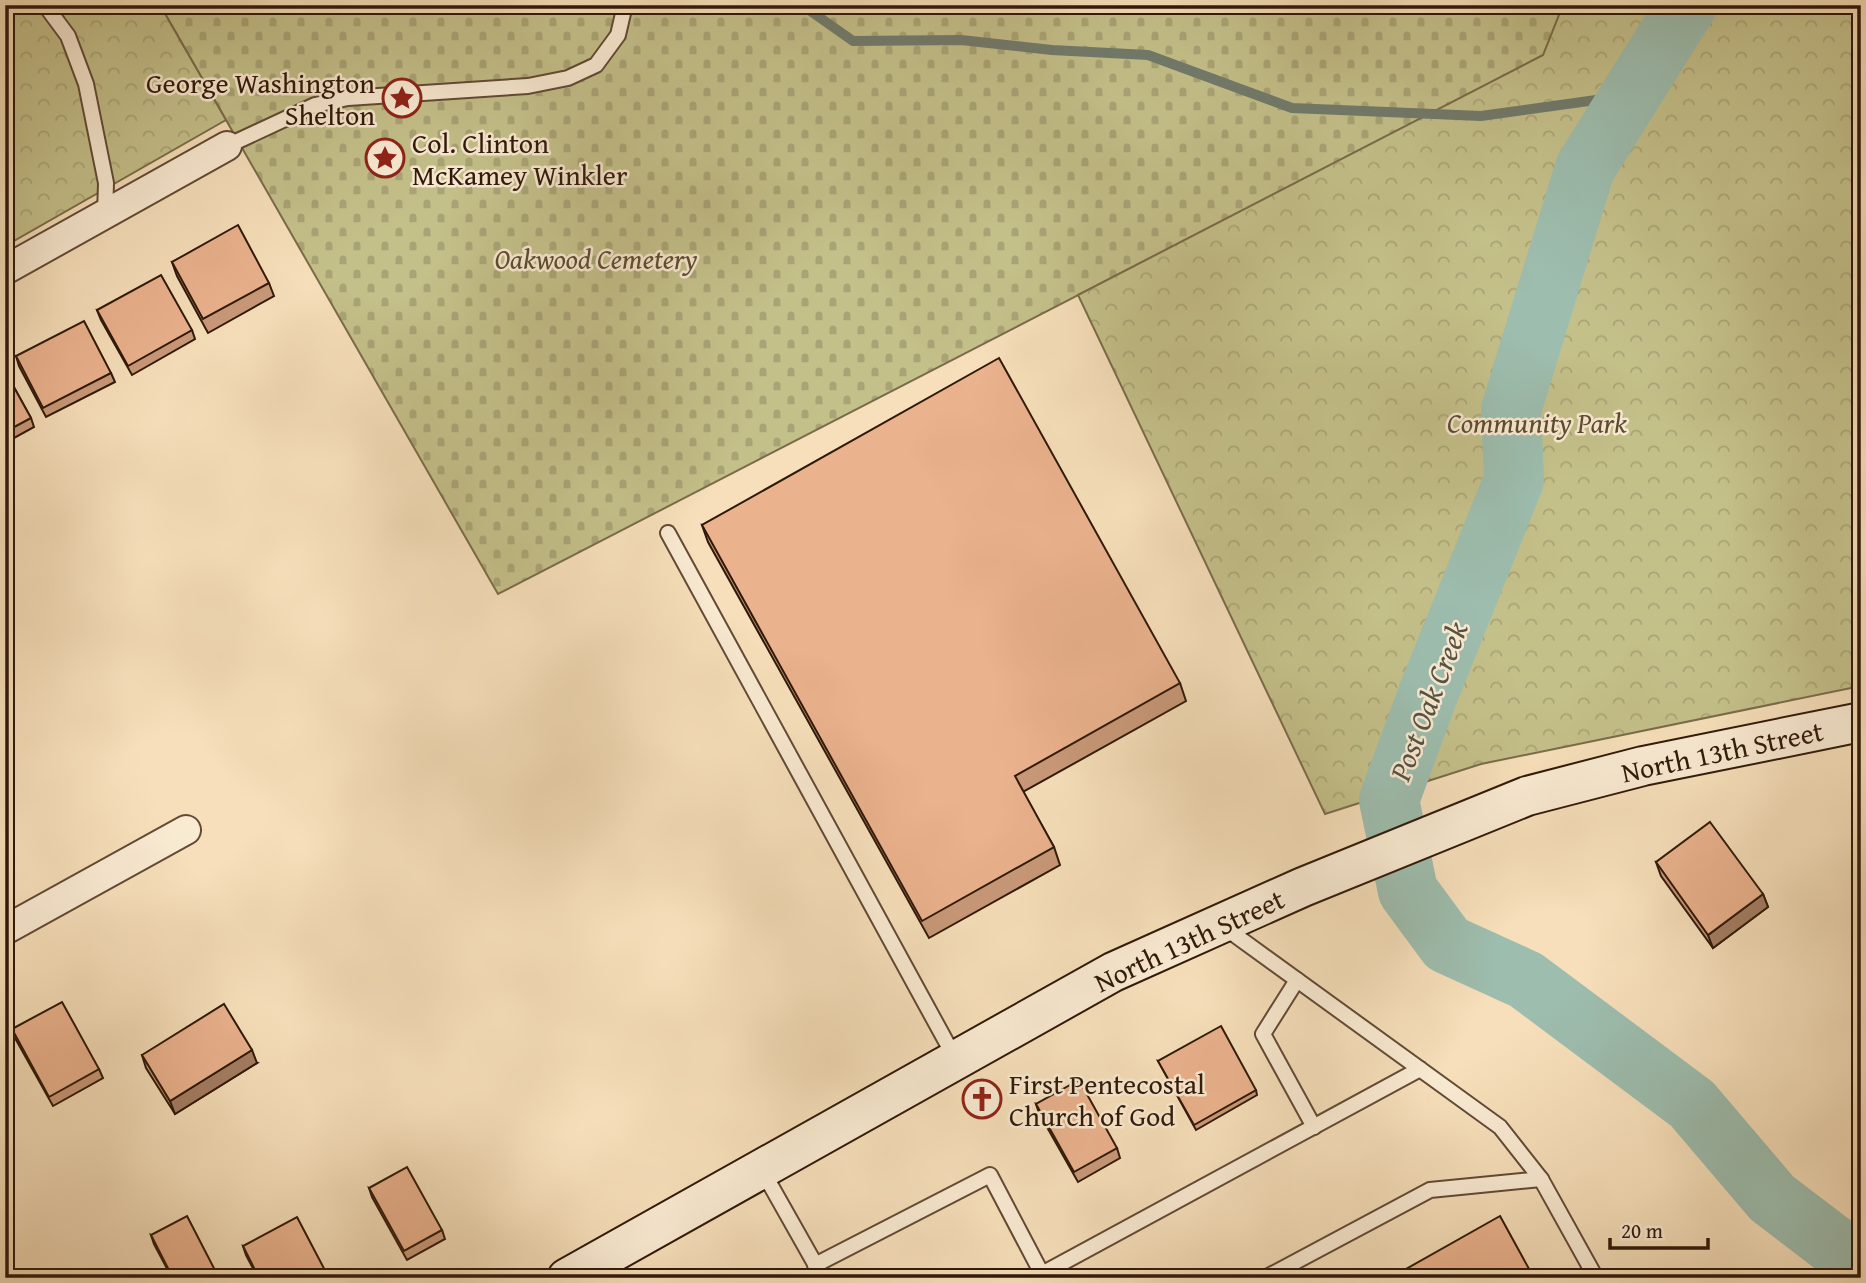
<svg xmlns="http://www.w3.org/2000/svg" width="1866" height="1283" viewBox="0 0 1866 1283" font-family="'Gentium Book Plus',serif">
  <style>
    .cemetery { fill: url(#cemetery-stones); stroke: #7a6c4a; stroke-width: 2 }
    .park { fill: url(#park-crowns); stroke: #7a6c4a; stroke-width: 2 }
    .lines { fill: none; stroke-linecap: round; stroke-linejoin: round }
    .stream { stroke: #717b6c; stroke-width: 10 }
    .river { stroke: #9dbdae; stroke-width: 60 }
    .lane-casing { stroke: #624a35; stroke-width: 18 }
    .street-casing { stroke: #624a35; stroke-width: 32 }
    .secondary-casing { stroke: #301909; stroke-width: 42 }
    .lane { stroke: #f9ead2; stroke-width: 14 }
    .street { stroke: #f9ead2; stroke-width: 28 }
    .secondary { stroke: #f9ead2; stroke-width: 38 }
    .wall { fill: #c99979; stroke: #301909; stroke-width: 2 }
    .shaded-wall { fill: #a47d63; stroke: #301909; stroke-width: 2 }
    .building { fill: #eab28d; stroke: #301909; stroke-width: 2 }
    .labels { text-anchor: middle; dominant-baseline: central; stroke-width: 5; stroke-linejoin: round; paint-order: stroke }
    .poi-label { font-size: 28px; fill: #301909; stroke: #f9ead2; text-anchor: start }
    .park-label { font-size: 28px; font-style: italic; fill: #5c4b30; stroke: #f9ead2 }
    .street-label { font-size: 28px; fill: #301909; stroke: #f9ead2 }
    .water-label { font-size: 30px; font-style: italic; fill: #565243; stroke: #f9ead2 }
  </style>
  <defs>
    <pattern id="cemetery-stones" width="16" height="16" patternUnits="userSpaceOnUse" patternTransform="scale(1.75)"><rect width="16" height="16" fill="#c4c08a"/><path d="M2 7V4a2 2 0 0 1 4 0v3zM10 15v-3a2 2 0 0 1 4 0v3z" fill="#a9a476"/></pattern>
    <pattern id="park-crowns" width="20" height="18" patternUnits="userSpaceOnUse" patternTransform="scale(1.75)"><rect width="20" height="18" fill="#c4c08a"/><path d="M2 6a3 3 0 1 1 6 0M12 15a3 3 0 1 1 6 0" fill="none" stroke="#a9a476"/></pattern>
  </defs>
  <rect width="100%" height="100%" fill="#f6dfba"/>
  <filter id="stains"><feTurbulence type="fractalNoise" baseFrequency=".00286" numOctaves="4"/><feColorMatrix values="0 0 0 0 .2 0 0 0 0 .09 0 0 0 0 .02 0 0 0 .5 -.17"/></filter>
  <radialGradient id="worn" r=".72"><stop offset=".6" stop-color="#630" stop-opacity="0"/><stop offset="1" stop-color="#630" stop-opacity=".3"/></radialGradient>
  <path class="cemetery" d="M160 5H1563L1544 55 498 594Z"/>
  <g class="park">
    <path d="M5 5H160L226 120 5 246Z"/>
    <path d="M1563 5H1861V686L1481 764 1325 814 1078 295 1543 55Z"/>
  </g>
  <g class="lines">
    <path class="stream" d="M802 5 853 41 961 40 1052 50 1148 55 1292 108 1481 116 1632 95"/>
    <path class="river" d="M1687 5 1585 168 1511 410 1514 480 1428 694 1389 800 1408 891 1447 944 1526 980 1692 1104 1772 1198 1861 1266"/>
    <defs>
      <g id="lane">
        <path d="M45 5 68 36 86 84 106 183 105 215"/>
        <path d="M227 146 315 105 348 98 528 86 568 78 596 65 618 35 625 5"/>
        <path d="M668 533 955 1058"/>
        <path d="M1224 927 1500 1127 1541 1179 1596 1278"/>
        <path d="M1297 980 1263 1034 1314 1127"/>
        <path d="M762 1170 823 1278"/>
        <path d="M815 1265 990 1175 1042 1274"/>
        <path d="M1044 1278 1042 1274 1420 1069"/>
        <path d="M1265 1278 1430 1190 1541 1179"/>
      </g>
      <g id="street">
        <path d="M5 270 227 146"/>
        <path d="M5 930 186 830"/>
      </g>
      <path id="secondary" d="M567 1278 1113 972 1303 887 1527 796 1643 766 1861 722"/>
    </defs>
    <use href="#lane" class="lane-casing"/>
    <use href="#street" class="street-casing"/>
    <use href="#secondary" class="secondary-casing"/>
    <use href="#lane" class="lane"/>
    <use href="#street" class="street"/>
    <use href="#secondary" class="secondary"/>
  </g>
  <g class="wall">
    <path d="M172 262 269 283 274 296 208 333 177 276Z"/>
    <path d="M97 310 192 330 195 339 132 375 101 320Z"/>
    <path d="M16 356 111 373 115 382 46 417 19 366Z"/>
    <path d="M5 371 31 418 34 427 5 443Z"/>
    <path d="M702 525 1180 683 1186 701 1023 792 1054 847 1060 865 929 938 708 542Z"/>
    <path d="M1656 862 1763 894 1768 907 1713 948 1661 876Z"/>
    <path d="M12 1029 99 1069 103 1078 53 1106 15 1038Z"/>
    <path d="M142 1055 257 1063 175 1114 146 1068Z"/>
    <path d="M1158 1061 1256 1090 1257 1095 1196 1130Z"/>
    <path d="M1036 1104 1117 1148 1120 1158 1078 1182 1039 1113Z"/>
    <path d="M369 1188 442 1230 445 1239 407 1260 372 1197Z"/>
    <path d="M151 1235 219 1278H172L154 1244Z"/>
    <path d="M243 1246 329 1278H258L246 1255Z"/>
  </g>
  <g class="shaded-wall">
    <path d="M1763 894 1768 907 1713 948 1708 935Z"/>
    <path d="M252 1050 257 1063 175 1114 170 1101Z"/>
  </g>
  <g class="building">
    <path d="M238 225 269 283 203 319 172 262Z"/>
    <path d="M161 275 192 330 128 366 97 310Z"/>
    <path d="M84 321 111 373 43 408 16 356Z"/>
    <path d="M999 358 1180 683 1015 776 1054 847 922 921 702 525Z"/>
    <path d="M5 371 31 418 5 432Z"/>
    <path d="M1710 822 1763 894 1708 935 1656 862Z"/>
    <path d="M62 1002 99 1069 49 1097 12 1029Z"/>
    <path d="M224 1004 252 1050 170 1101 142 1055Z"/>
    <path d="M1221 1026 1256 1090 1194 1125 1158 1061Z"/>
    <path d="M1079 1080 1117 1148 1074 1172 1036 1104Z"/>
    <path d="M407 1167 442 1230 404 1251 369 1188Z"/>
    <path d="M187 1216 219 1278H173L151 1235Z"/>
    <path d="M1500 1216 1534 1278H1390Z"/>
    <path d="M297 1217 329 1278H259L243 1246Z"/>
  </g>
  <defs>
    <symbol id="sight-ring" viewBox="-11 -11 22 22"><circle r="9.5" fill="#f9ead2" stroke="#8f2418" stroke-width="1.5"/><path d="M0-6L1.8-2.2L6-1.7L2.9 1.2L3.7 5.4L0 3.3L-3.7 5.4L-2.9 1.2L-6-1.7L-1.8-2.2Z" fill="#8f2418"/></symbol>
    <symbol id="church-ring" viewBox="-11 -11 22 22"><circle r="9.5" fill="#f9ead2" stroke="#8f2418" stroke-width="1.5"/><path d="M-1.2-6h2.4v3.5h3.3v2.4h-3.3V6h-2.4V-.1h-3.3v-2.4h3.3Z" fill="#8f2418"/></symbol>
  </defs>
  <g fill-rule="evenodd">
    <use href="#sight-ring" x="380" y="76" width="44" height="44"/>
    <use href="#sight-ring" x="363" y="136" width="44" height="44"/>
    <use href="#church-ring" x="960" y="1077" width="44" height="44"/>
  </g>
  <g class="labels">
    <g class="poi-label">
      <text x="375" y="82" text-anchor="end">George Washington<tspan x="375" dy="32">Shelton</tspan></text>
      <text x="412" y="142">Col. Clinton<tspan x="412" dy="32">McKamey Winkler</tspan></text>
      <text x="1009" y="1083">First Pentecostal<tspan x="1009" dy="32">Church of God</tspan></text>
    </g>
    <g class="park-label">
      <text x="596" y="258">Oakwood Cemetery</text>
      <text x="1537" y="422">Community Park</text>
    </g>
    <g class="street-label">
      <text transform="translate(1722 751) rotate(-12)">North 13th Street</text>
      <text transform="translate(1189 940) rotate(-25)">North 13th Street</text>
    </g>
    <g class="water-label">
      <text transform="translate(1428 701) rotate(-69)">Post Oak Creek</text>
    </g>
  </g>
  <rect width="1866" height="1283" fill="none" stroke="#f6dfba" stroke-width="28"/>
  <rect x="7" y="7" width="1852" height="1269" fill="none" stroke="#301909" stroke-width="3.5"/>
  <rect x="14" y="14" width="1838" height="1255" fill="none" stroke="#301909" stroke-width="2"/>
  <path d="M1610 1238v10h98v-10" fill="none" stroke="#301909" stroke-width="3.5"/>
  <text x="1621" y="1238" font-size="21" fill="#301909" stroke="#f9ead2" stroke-width="5" paint-order="stroke">20 m</text>
  <rect width="100%" height="100%" filter="url(#stains)"/>
  <rect width="100%" height="100%" fill="url(#worn)"/>
</svg>
